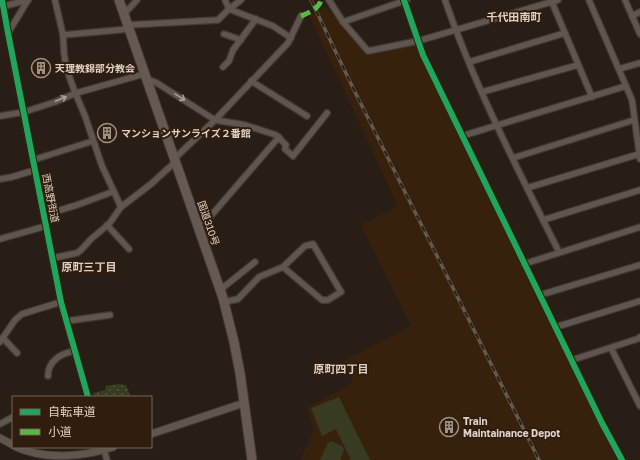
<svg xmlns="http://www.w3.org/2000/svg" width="640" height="460" viewBox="0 0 640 460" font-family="'Golos Text','Noto Sans JP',sans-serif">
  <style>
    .built { fill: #37210c }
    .park { fill: url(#park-dots) }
    .pitch { fill: #383b1f }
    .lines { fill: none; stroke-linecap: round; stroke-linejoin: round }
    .minor-casing { stroke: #423933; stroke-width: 8 }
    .tertiary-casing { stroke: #423933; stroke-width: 9 }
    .trunk-casing { stroke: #423933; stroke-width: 11 }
    .minor { stroke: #5f564f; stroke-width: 5.5 }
    .tertiary { stroke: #5f564f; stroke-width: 7 }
    .trunk { stroke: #665853; stroke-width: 9 }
    .rail-casing { stroke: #615a51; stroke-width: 3.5 }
    .rail { stroke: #301d0d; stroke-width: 2; stroke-dasharray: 6; stroke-linecap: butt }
    .quiet { stroke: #58b947; stroke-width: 5; stroke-dasharray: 10 5; stroke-linecap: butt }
    .cycleway-casing { stroke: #301d0d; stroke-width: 8 }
    .cycleway { stroke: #20a55d; stroke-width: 6 }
    .oneway { stroke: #ab9f96 }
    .labels { text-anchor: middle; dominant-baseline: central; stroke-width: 4; stroke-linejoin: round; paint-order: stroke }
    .poi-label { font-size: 10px; font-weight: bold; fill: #ddd0c6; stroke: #301d0d; text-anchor: start }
    .street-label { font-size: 10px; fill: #ddd0c6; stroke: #301d0d }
    .neighbourhood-label { font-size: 11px; font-weight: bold; fill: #ddd0c6; stroke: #301d0d }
  </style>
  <defs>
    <pattern id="park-dots" width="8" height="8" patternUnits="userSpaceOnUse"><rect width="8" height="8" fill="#383b1f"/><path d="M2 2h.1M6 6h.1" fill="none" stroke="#54563e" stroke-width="1.8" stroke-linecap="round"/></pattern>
  </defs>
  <rect width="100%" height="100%" fill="#281e15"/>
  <path class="built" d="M326 7 336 19 366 54 416 45 530 285 617 460H300L314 430 307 408 353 383 343 361 411 326 361 225 398 206 309 15Z"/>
  <path class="park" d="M119 384 126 385 131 397H94L93 393 105 390 106 386Z"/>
  <g class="pitch">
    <path d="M339 397 370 460H351L336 429 322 436 311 408Z"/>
    <path d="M331 441 342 446 344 450 340 460H320L328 443Z"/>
  </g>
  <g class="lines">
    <defs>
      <g id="minor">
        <path d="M2 0 8 33 61 302 88 397"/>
        <path d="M55 0 63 35 64 53 66 67 74 90 85 116 102 166 121 207"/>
        <path d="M225 0 229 9 273 26 291 38"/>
        <path d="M329 0 343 22 368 51 418 41 558 0"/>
        <path d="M404 0 423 55 602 423 622 460"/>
        <path d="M445 0C475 87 518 170 559 252"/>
        <path d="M551 0 592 97"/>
        <path d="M589 0 632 100 640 159"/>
        <path d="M625 0 640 34"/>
        <path d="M0 7 28 0"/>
        <path d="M124 14 137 0"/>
        <path d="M632 16 640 12"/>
        <path d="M343 22 407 0"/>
        <path d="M128 25 218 20 229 9 241 0"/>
        <path d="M8 33 28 0"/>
        <path d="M224 34 241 40"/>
        <path d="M63 35 129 29"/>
        <path d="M469 62 565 33"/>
        <path d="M223 67 229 61 233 50 256 19"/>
        <path d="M619 69 640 63"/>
        <path d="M147 79 157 83 215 120 245 125 276 135 286 145 285 149 293 156 327 113"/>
        <path d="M251 81 307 116"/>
        <path d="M482 92 578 65"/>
        <path d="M0 116 24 112 55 102 76 93 144 74"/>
        <path d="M462 136 626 86"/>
        <path d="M513 158 634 120"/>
        <path d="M174 159 215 120 288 43 301 16"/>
        <path d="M33 160 93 141"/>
        <path d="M0 179 12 177 35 170"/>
        <path d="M527 188 639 154"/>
        <path d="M44 215 77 205 112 192"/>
        <path d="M543 220 640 190"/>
        <path d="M197 223 209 218 279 137"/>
        <path d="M107 225 129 249"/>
        <path d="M0 239 46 226"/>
        <path d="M53 258 77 253 81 250 91 239 109 224 121 207 151 184 173 164 175 160"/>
        <path d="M524 264 640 227"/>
        <path d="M220 290 255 262"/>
        <path d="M540 295 640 265"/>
        <path d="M224 302 238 299 259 277 283 267 305 246 313 244 341 292 328 300H322L283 267"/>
        <path d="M67 321 110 315"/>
        <path d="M556 327 640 301"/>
        <path d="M3 338 17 353"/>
        <path d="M0 342 15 320 22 314 61 302"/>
        <path d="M611 348 640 406"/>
        <path d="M572 360 640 338V337"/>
        <path d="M48 376C48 361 61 353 75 351"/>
        <path d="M0 424 13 417"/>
        <path d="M103 447 107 460"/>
      </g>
      <g id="tertiary">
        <path d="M151 434 244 403"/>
        <path d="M0 438 13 445"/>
        <path d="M16 447C45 460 83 457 113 447"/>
      </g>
      <path id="trunk" d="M119 0 223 298 234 342 240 373 252 460"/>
    </defs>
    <use href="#minor" class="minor-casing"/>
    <use href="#tertiary" class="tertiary-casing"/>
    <use href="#trunk" class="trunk-casing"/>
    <use href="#minor" class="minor"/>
    <use href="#tertiary" class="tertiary"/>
    <use href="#trunk" class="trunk"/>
    <defs>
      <path id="rail" d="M311 0 353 88 539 460"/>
    </defs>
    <use href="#rail" class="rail-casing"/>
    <use href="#rail" class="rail"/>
    <path class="quiet" d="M301 16C308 13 319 9 321 0"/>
    <defs>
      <g id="cycleway">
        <path d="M2 0 8 33 61 302 88 397"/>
        <path d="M404 0 423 55 602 423 622 460"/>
      </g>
    </defs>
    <use href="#cycleway" class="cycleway-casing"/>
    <use href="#cycleway" class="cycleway"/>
  </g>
  <defs><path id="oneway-shaft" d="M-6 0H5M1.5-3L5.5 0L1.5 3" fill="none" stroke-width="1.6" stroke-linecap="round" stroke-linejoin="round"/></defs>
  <g class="oneway">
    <use href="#oneway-shaft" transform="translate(180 97) rotate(31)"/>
    <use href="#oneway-shaft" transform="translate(61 99) rotate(-23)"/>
  </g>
  <defs>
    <symbol id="building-ring" viewBox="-11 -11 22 22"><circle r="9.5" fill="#301d0d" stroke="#9e9288" stroke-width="1.5"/><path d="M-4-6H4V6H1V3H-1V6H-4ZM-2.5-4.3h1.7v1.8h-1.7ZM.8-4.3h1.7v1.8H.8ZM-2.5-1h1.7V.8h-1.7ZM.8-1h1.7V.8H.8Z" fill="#9e9288"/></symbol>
  </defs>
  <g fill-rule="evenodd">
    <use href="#building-ring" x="30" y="57" width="22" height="22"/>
    <use href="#building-ring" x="96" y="122" width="22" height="22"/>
    <use href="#building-ring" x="438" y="416" width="22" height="22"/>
  </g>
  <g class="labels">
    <g class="poi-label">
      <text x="55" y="68">天理教錦部分教会</text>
      <text x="121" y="133">マンションサンライズ２番館</text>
      <text x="463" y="421">Train<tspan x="463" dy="12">Maintainance Depot</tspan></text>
    </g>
    <g class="street-label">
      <text transform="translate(51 198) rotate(79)">西高野街道</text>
      <text transform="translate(209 223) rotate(71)">国道310号</text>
    </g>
    <g class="neighbourhood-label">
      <text x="514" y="16">千代田南町</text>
      <text x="89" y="266">原町三丁目</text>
      <text x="341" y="368">原町四丁目</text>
    </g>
  </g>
  <rect x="12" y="396" width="140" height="52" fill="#301d0d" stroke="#756557"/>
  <rect x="20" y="409" width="20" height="6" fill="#20a55d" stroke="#756557"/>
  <text x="48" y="416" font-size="12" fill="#ddd0c6">自転車道</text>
  <rect x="20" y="429" width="20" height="6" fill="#58b947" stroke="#756557"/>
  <text x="48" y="436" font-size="12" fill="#ddd0c6">小道</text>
</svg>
